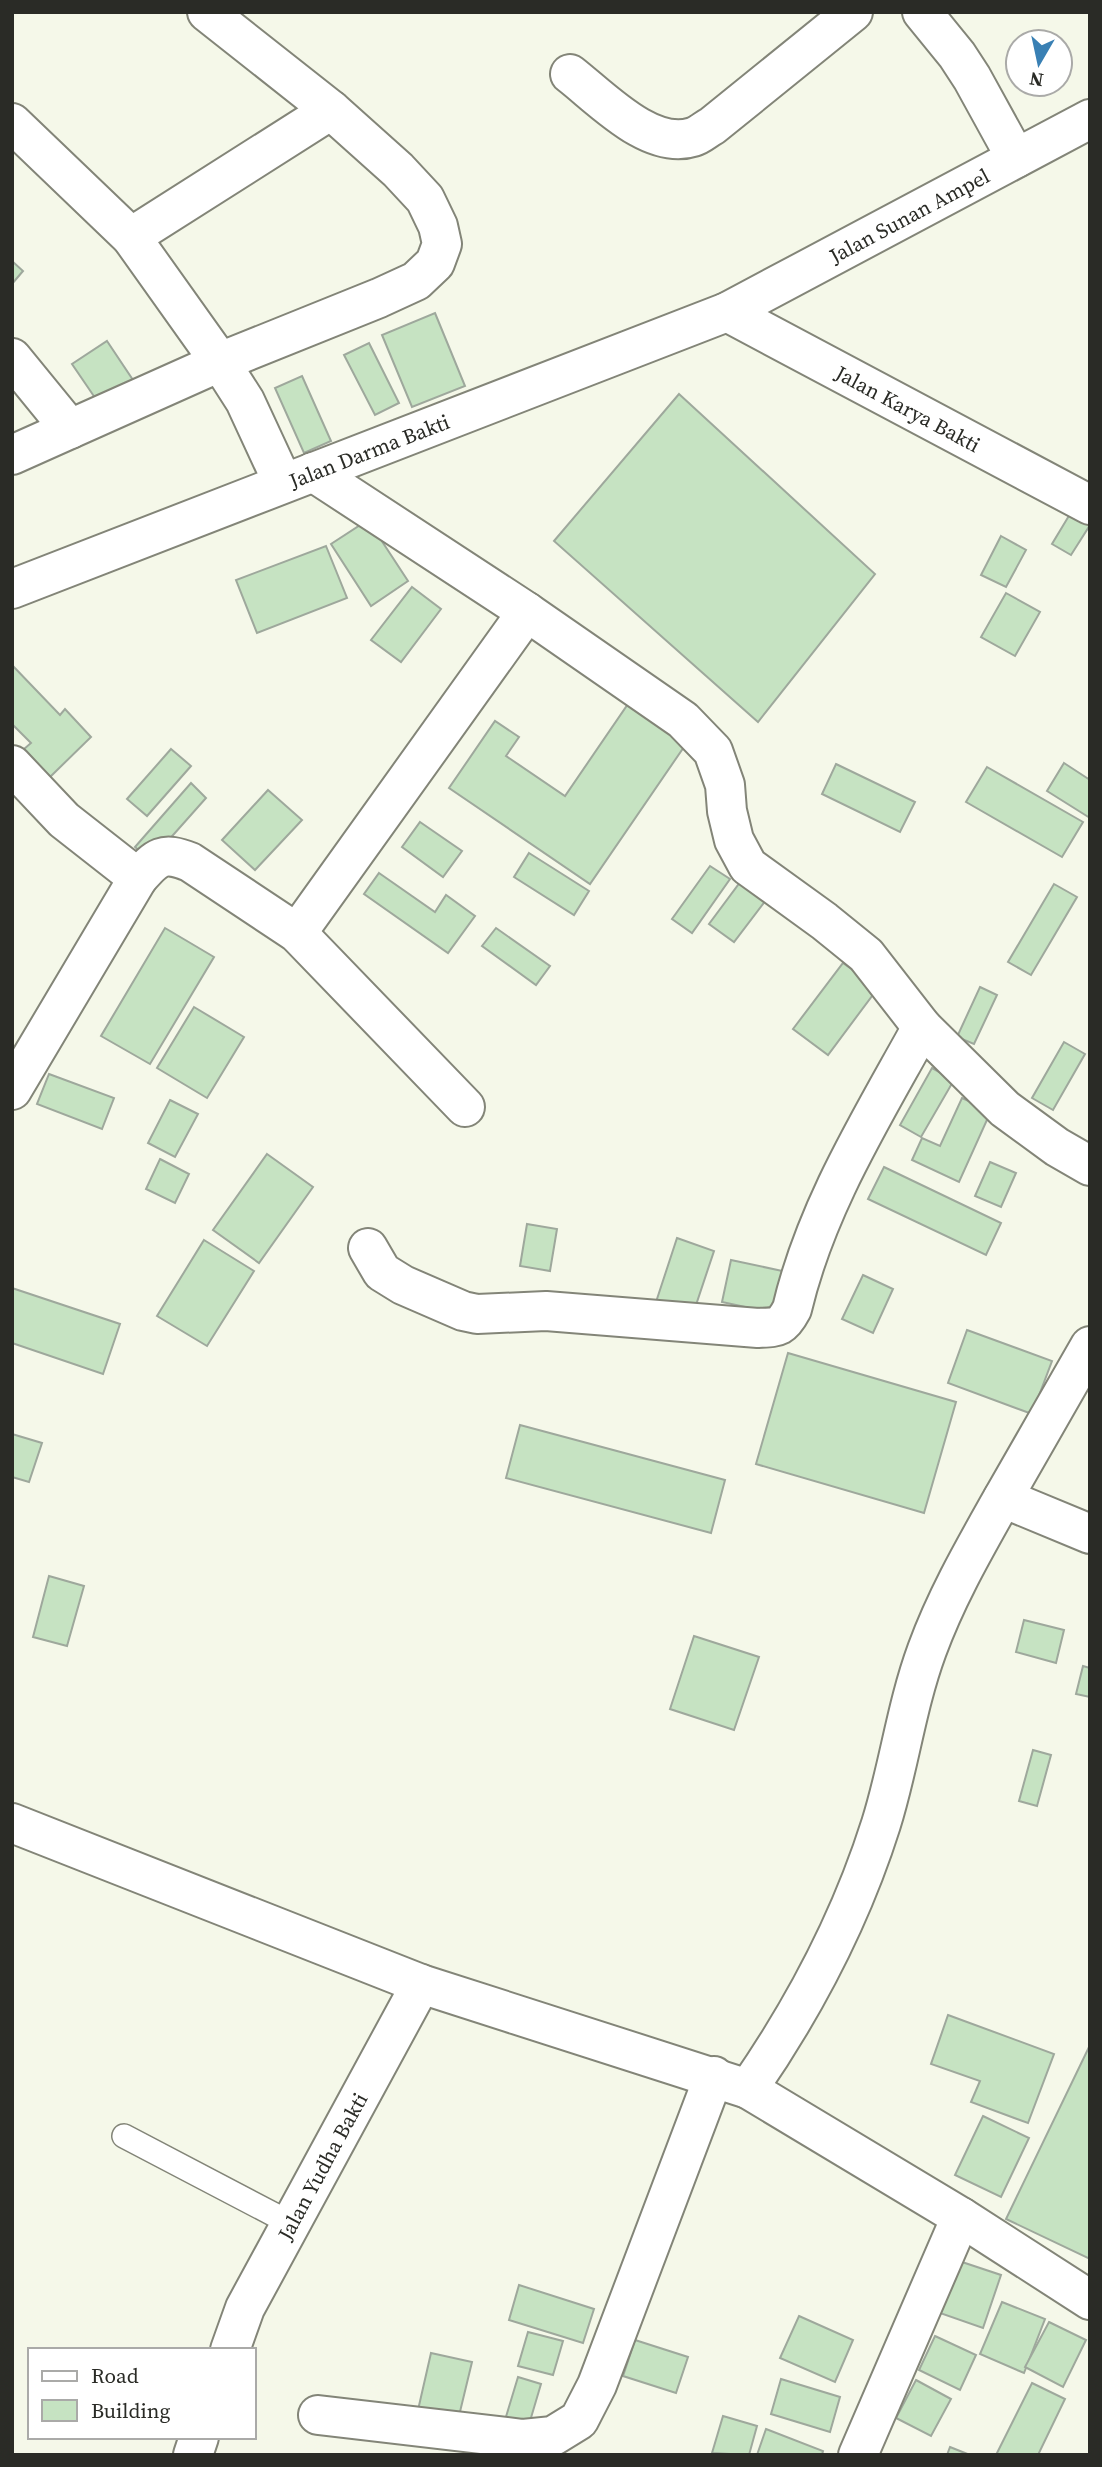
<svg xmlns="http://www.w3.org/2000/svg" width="1102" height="2467" viewBox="0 0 1102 2467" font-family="'Source Serif 4',serif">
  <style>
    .building { fill: #c6e3c2; stroke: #9ea89c; stroke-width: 2 }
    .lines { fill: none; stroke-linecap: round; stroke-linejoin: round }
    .lane-casing { stroke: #838578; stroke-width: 26 }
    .street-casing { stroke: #838578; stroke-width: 42 }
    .secondary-casing { stroke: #838578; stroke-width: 42 }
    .lane { stroke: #fff; stroke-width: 23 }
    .street { stroke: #fff; stroke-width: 38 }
    .secondary { stroke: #fff; stroke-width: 38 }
    .labels { text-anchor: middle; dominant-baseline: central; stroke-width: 5; stroke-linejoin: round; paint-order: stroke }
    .street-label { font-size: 21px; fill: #2a2b26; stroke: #fff }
  </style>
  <rect width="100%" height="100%" fill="#f5f8e9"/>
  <g class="building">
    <path d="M12 261 23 271 12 284Z"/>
    <path d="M435 313 465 386 412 407 382 335Z"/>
    <path d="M107 341 139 389 104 411 72 364Z"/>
    <path d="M369 343 399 403 375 415 344 355Z"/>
    <path d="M302 376 331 441 304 453 275 388Z"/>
    <path d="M679 394 875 574 758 722 554 541Z"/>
    <path d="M1070 514 1090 525 1071 555 1052 544Z"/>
    <path d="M368 520 408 581 371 606 331 544Z"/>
    <path d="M1001 536 1026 550 1006 587 981 575Z"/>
    <path d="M326 546 347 598 257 633 236 580Z"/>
    <path d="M412 587 441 609 401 662 371 640Z"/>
    <path d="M1006 593 1040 612 1015 656 981 637Z"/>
    <path d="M12 665 60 715 65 709 91 737 50 777 24 749 31 743 12 724Z"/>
    <path d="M628 704 686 744 590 884 449 788 495 721 519 737 506 756 565 796Z"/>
    <path d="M171 749 191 766 147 816 127 799Z"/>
    <path d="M1064 763 1090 780V818L1047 791Z"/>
    <path d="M836 764 915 802 900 832 822 794Z"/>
    <path d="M987 767 1083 822 1062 857 966 802Z"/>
    <path d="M191 783 206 798 150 861 135 847Z"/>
    <path d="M268 790 302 820 255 870 222 840Z"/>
    <path d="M420 822 462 851 443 877 402 847Z"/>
    <path d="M529 853 589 891 574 915 514 877Z"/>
    <path d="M710 866 730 879 692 933 672 919Z"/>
    <path d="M379 873 435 912 446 895 475 916 448 953 364 894Z"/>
    <path d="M741 881 766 900 734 942 709 924Z"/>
    <path d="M1054 884 1077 897 1031 975 1008 962Z"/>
    <path d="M165 928 214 957 150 1064 101 1036Z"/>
    <path d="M496 928 550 966 536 985 482 946Z"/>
    <path d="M843 963 878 988 828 1055 793 1029Z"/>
    <path d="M980 987 997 995 974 1044 957 1037Z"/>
    <path d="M194 1007 244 1037 207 1098 157 1068Z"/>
    <path d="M1064 1042 1085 1054 1053 1110 1032 1098Z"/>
    <path d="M932 1068 954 1080 921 1137 900 1125Z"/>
    <path d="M49 1074 114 1098 102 1129 37 1104Z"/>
    <path d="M962 1098 991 1111 959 1182 912 1160 922 1138 940 1146Z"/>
    <path d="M170 1100 198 1114 175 1157 148 1143Z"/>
    <path d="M267 1154 313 1187 259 1263 213 1230Z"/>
    <path d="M160 1159 189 1174 175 1203 146 1189Z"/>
    <path d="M990 1162 1016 1173 1001 1207 975 1196Z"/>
    <path d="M884 1167 1001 1223 986 1255 868 1199Z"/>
    <path d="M527 1224 557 1229 550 1271 520 1266Z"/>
    <path d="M677 1238 714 1251 693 1314 656 1302Z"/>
    <path d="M204 1240 254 1271 207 1346 157 1316Z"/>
    <path d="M731 1260 787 1272 778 1314 722 1302Z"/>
    <path d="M863 1275 893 1289 873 1333 842 1319Z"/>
    <path d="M12 1288 120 1324 103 1374 12 1343Z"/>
    <path d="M967 1330 1052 1361 1032 1414 948 1383Z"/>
    <path d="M788 1353 956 1402 924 1513 756 1464Z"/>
    <path d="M520 1425 725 1480 711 1533 506 1478Z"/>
    <path d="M12 1434 42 1443 29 1482 12 1477Z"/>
    <path d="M49 1576 84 1586 67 1646 33 1637Z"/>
    <path d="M1024 1620 1064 1630 1056 1663 1016 1652Z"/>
    <path d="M694 1636 759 1657 734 1730 670 1709Z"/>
    <path d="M1083 1666 1090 1668V1697L1076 1694Z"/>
    <path d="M1033 1750 1051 1755 1037 1806 1019 1801Z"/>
    <path d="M948 2015 1054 2054 1028 2123 971 2102 980 2081 931 2064Z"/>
    <path d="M1090 2045V2259L1006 2219Z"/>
    <path d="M983 2116 1029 2138 1001 2197 955 2175Z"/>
    <path d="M956 2260 1001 2275 983 2328 937 2312Z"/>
    <path d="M519 2285 594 2309 583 2343 509 2320Z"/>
    <path d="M1002 2302 1045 2319 1024 2373 980 2354Z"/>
    <path d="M799 2316 853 2340 835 2382 780 2358Z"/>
    <path d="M1049 2322 1086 2340 1063 2387 1025 2367Z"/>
    <path d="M528 2332 563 2341 553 2375 518 2366Z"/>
    <path d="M935 2336 976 2355 960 2390 919 2370Z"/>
    <path d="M635 2340 688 2357 676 2393 623 2376Z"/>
    <path d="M431 2353 472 2362 458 2420 418 2410Z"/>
    <path d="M518 2377 541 2384 525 2438 502 2430Z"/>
    <path d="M781 2379 840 2397 830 2432 771 2414Z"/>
    <path d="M916 2380 951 2399 931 2436 896 2418Z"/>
    <path d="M1032 2383 1065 2399 1038 2455H996Z"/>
    <path d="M723 2416 757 2426 749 2455 712 2453Z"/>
    <path d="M766 2429 823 2451 822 2455H757Z"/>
    <path d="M950 2447 970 2455H947Z"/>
  </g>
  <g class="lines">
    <defs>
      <path id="lane" d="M124 2136 290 2223"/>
      <g id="street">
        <path d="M922 12 957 55 972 78 1016 158"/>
        <path d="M570 74C601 98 650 151 693 137 700 135 706 129 712 126L853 12"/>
        <path d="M12 123 131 237 220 362 245 401 283 483"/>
        <path d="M131 237 331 110"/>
        <path d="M12 358 70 429"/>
        <path d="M12 455 220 362 379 298 416 281 435 263 442 244 438 226 425 199 398 170 331 110 207 12"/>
        <path d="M313 472 527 612 683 720 713 751 725 785 727 811 734 840 748 866 824 921 866 955 922 1027 1005 1109 1057 1147 1090 1166"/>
        <path d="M12 765 64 820 138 878 12 1090"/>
        <path d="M138 878C157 857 162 851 190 862L297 933 465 1107"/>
        <path d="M297 933 527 612"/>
        <path d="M368 1248 382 1272 403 1285 463 1311 477 1314 546 1311 758 1328C778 1327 782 1328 792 1309 816 1207 872 1118 922 1027"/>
        <path d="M1090 1346C1060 1398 1030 1451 1000 1503 973 1551 946 1598 927 1650 906 1707 899 1767 881 1824 851 1919 804 2008 748 2089L961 2217 1090 2300"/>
        <path d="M1003 1498 1090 1534"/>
        <path d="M12 1823 421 1984 748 2089"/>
        <path id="s1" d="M230 2350 245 2308 421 1984"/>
        <path d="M318 2415 523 2439 553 2436 579 2420 597 2385 714 2076"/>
        <path d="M193 2455 199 2437"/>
        <path d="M858 2455 961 2217"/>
      </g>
      <g id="secondary">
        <path id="s2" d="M727 312 1090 505"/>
        <path id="s3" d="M12 589 727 312 1090 119"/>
      </g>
    </defs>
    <use href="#lane" class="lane-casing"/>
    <use href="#street" class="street-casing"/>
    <use href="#secondary" class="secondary-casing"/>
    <use href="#lane" class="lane"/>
    <use href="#street" class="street"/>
    <use href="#secondary" class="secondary"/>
  </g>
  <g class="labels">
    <g class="street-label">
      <text stroke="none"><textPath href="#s3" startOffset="973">Jalan Sunan Ampel</textPath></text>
      <text stroke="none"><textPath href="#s2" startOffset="205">Jalan Karya Bakti</textPath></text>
      <text stroke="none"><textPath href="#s3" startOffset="383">Jalan Darma Bakti</textPath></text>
      <text stroke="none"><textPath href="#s1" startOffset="206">Jalan Yudha Bakti</textPath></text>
    </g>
  </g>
  <rect width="1102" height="2467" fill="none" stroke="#2a2b26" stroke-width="28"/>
  <rect x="28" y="2348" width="228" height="91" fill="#ffffff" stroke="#aaaaa8" stroke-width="2"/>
  <rect x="42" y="2371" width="35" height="10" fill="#ffffff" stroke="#aaaaa8" stroke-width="2"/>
  <text x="91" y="2383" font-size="21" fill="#2a2b26">Road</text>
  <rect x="42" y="2400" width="35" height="21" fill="#c6e3c2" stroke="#aaaaa8" stroke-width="2"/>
  <text x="91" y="2418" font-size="21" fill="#2a2b26">Building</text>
  <g transform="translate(1039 63) rotate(189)"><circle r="33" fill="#ffffff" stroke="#aaaaa8" stroke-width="2"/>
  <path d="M0-5L12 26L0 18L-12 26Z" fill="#3980b4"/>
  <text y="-10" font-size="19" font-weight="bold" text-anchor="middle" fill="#2a2b26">N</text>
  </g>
</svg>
